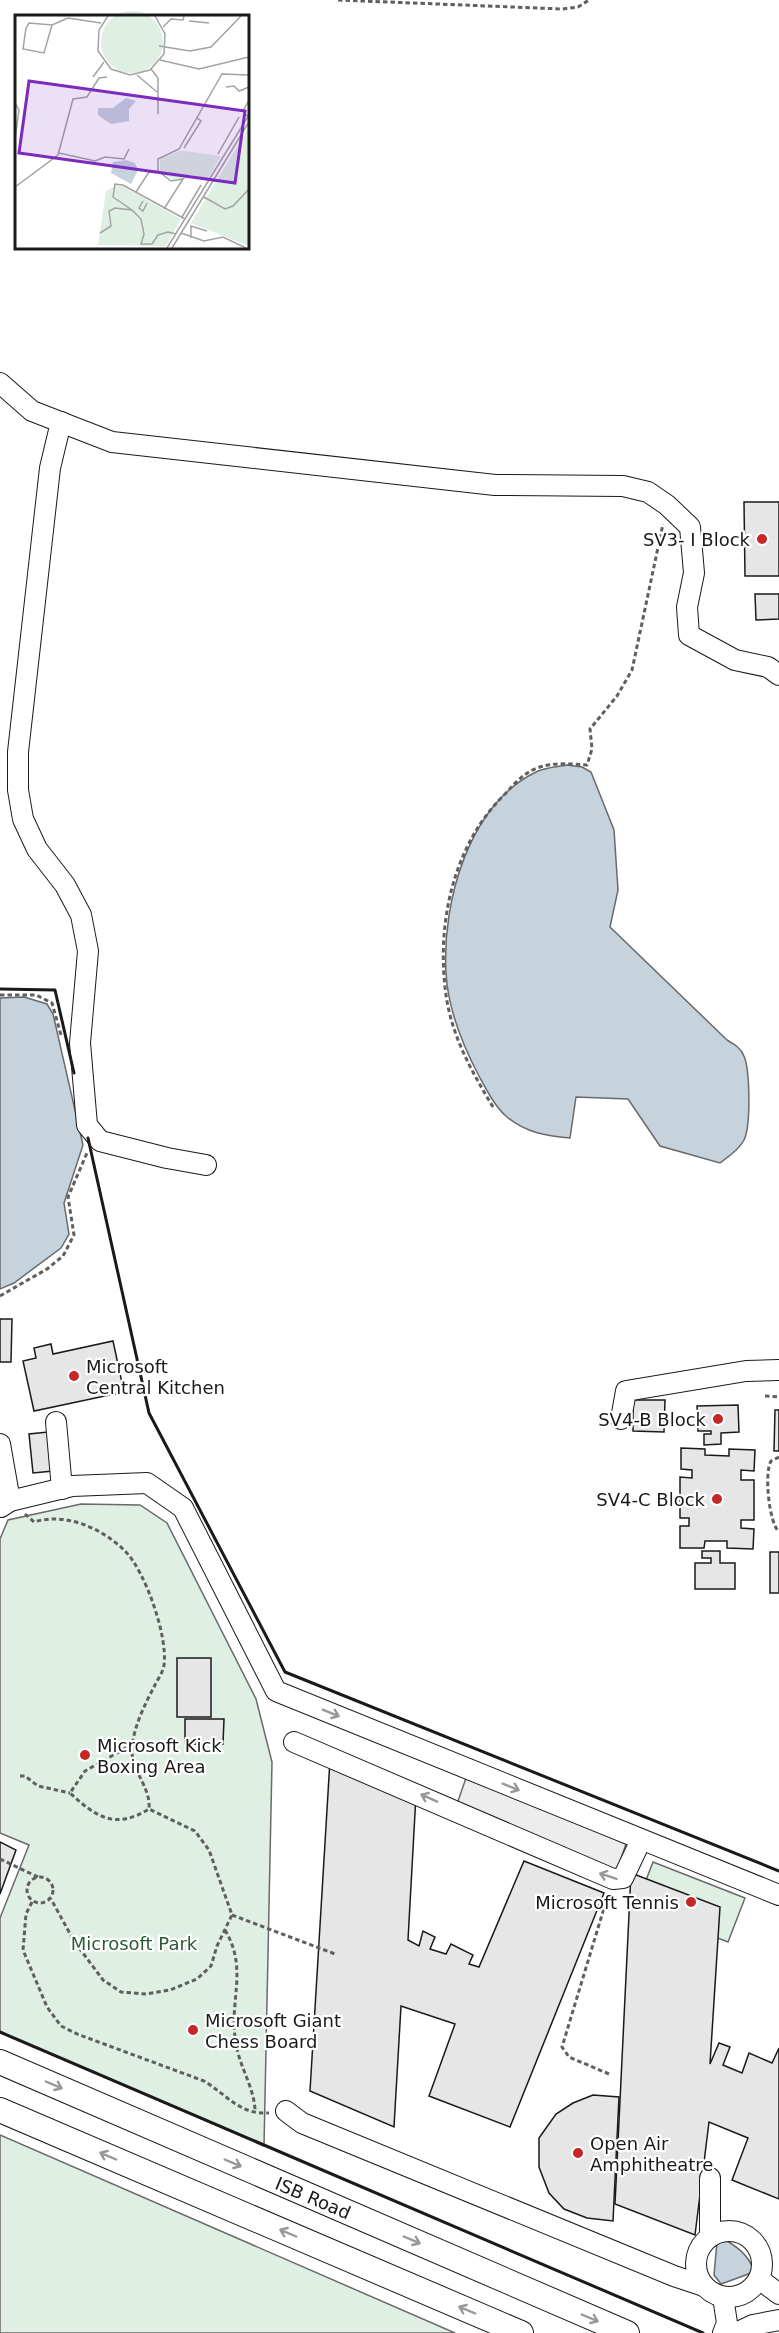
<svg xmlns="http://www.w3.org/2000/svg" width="779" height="2333" viewBox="0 0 779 2333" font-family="'DejaVu Sans',sans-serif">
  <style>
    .green { fill: #e0efe3; stroke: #6a6a6a; stroke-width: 1.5 }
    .parking { fill: #ededed; stroke: #6a6a6a; stroke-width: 1.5 }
    .water { fill: #c6d2dc; stroke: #6a6a6a; stroke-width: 1.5 }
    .building { fill: #e6e6e6; stroke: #1a1a1a; stroke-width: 1.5 }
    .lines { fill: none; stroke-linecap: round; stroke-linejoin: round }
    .minor-casing { stroke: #1a1a1a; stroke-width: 22 }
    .major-casing { stroke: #1a1a1a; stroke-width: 26 }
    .path { stroke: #5f5f5f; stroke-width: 3; stroke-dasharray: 4.5 3; stroke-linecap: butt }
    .minor { stroke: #fff; stroke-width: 20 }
    .major { stroke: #fff; stroke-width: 24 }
    .wall { stroke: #1a1a1a; stroke-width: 3 }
    .oneway { stroke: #989898 }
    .poi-dot { fill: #c62828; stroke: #fff; stroke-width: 2 }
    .labels { text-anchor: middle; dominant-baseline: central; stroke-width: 4.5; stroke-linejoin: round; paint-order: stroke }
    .poi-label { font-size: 18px; fill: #1a1a1a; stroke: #fff; text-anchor: end }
    .park-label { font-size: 18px; fill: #2b5a34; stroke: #fff }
    .street-label { font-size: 18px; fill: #1a1a1a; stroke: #fff }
    .inset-road { fill: none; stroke: #a3a3a3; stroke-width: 1.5 }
    .view { fill: #7b2cbf; fill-opacity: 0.15; stroke: #7b2cbf; stroke-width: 3 }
    .inset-edge { fill: none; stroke: #1a1a1a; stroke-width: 3 }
  </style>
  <rect width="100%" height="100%" fill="#fff"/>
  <g class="green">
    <path d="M81 1504 140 1505 167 1523 256 1699 272 1762 264 2146 0 2032V1918L29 1845 0 1833V1539L8 1520Z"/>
    <path d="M653 1862 745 1898 728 1942 636 1906Z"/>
    <path d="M0 2135 455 2333H0Z"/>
  </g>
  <path class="parking" d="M467 1775 626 1844 617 1870 457 1804Z"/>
  <g class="water">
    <path d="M567 765 582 767 591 772 614 830 618 890 610 927 727 1040C734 1044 741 1048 744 1056 750 1070 751 1126 744 1140 739 1150 728 1157 720 1163L660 1146 628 1099 576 1097 570 1138C547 1136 526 1133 507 1117 495 1107 486 1089 479 1076 462 1044 448 1009 446 973 442 903 468 805 536 772 545 767 557 767 567 765Z"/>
    <path d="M24 997 47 1004 53 1014 83 1145 64 1203 69 1234 61 1248 14 1283 0 1289V998Z"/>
    <path d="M720 2237C735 2245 750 2255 754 2272L721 2284 714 2275 717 2242Z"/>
  </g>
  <g class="building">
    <path d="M744 502H779V576H745Z"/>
    <path d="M755 594H779V619L756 620Z"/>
    <path d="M0 1319H12L11 1362H0Z"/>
    <path d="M113 1341 124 1392 34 1411 23 1361 36 1358 34 1348 51 1344 53 1354Z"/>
    <path d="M633 1400H665L664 1432 633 1431Z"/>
    <path d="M738 1405 739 1432 721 1433V1444L704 1445V1434H711V1431H698L697 1406Z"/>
    <path d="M775 1410H779V1451H774Z"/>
    <path d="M48 1432 53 1471 33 1473 29 1434Z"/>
    <path d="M681 1448 705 1449V1455L729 1456V1449L755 1450 754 1471 741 1470V1480H754V1520H741V1528L754 1529 753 1549 727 1548V1541H705L704 1548H680V1526H689V1518H680V1477L692 1478V1470L681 1469Z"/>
    <path d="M702 1551H720V1563H735V1589H695V1563H711V1558H702Z"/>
    <rect x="770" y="1552" width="9" height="41"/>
    <rect x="177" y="1658" width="34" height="59"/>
    <path d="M185 1719H224L223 1744H185Z"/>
    <path d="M330 1760 416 1795 408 1940 419 1946 423 1931 435 1937 430 1949 446 1954 451 1944 473 1955 469 1964 479 1967 524 1861 604 1893 510 2127 429 2096 455 2024 401 2006 394 2127 310 2091Z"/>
    <path d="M0 1842 16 1850 0 1894Z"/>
    <path d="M631 1873 720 1907 710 2064 719 2043 730 2047 723 2065 742 2073 749 2053 772 2063 779 2048V2199L732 2180 748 2138 709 2122 695 2235 615 2204Z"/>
    <path d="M593 2095 619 2097 613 2221 587 2218 564 2209 549 2193 539 2167V2138L556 2114 573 2103Z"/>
  </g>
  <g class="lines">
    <defs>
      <g id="minor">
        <path d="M0 383 32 411 112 442 495 485 623 486 648 492 667 505 690 527 694 573 687 607 689 635 735 660 768 667 779 675"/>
        <path d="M61 422 50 468 18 752V790L23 819 37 849 65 885 81 915 88 951 80 1043 87 1125 100 1141 167 1158 206 1165"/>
        <path d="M621 1419 626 1391 746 1371 779 1370"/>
        <path d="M56 1422 62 1489"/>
        <path d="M0 1444 10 1501 1 1507"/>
        <path d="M10 1501 72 1486 147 1483 183 1508 276 1691 779 1895"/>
        <path d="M294 1742 613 1879 623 1878 641 1840"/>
        <path d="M286 2111 302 2123 674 2276 704 2286"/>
        <path d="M710 2178V2237"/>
        <circle cx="729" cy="2264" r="33"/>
        <path d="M759 2279 779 2294"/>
        <path d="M723 2297 727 2323 723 2333"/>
        <path d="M736 2333 753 2325 779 2320"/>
      </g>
      <g id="major">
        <path d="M0 2062 627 2333"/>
        <path d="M0 2110 521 2333"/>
      </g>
    </defs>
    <use href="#minor" class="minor-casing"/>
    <use href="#major" class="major-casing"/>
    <g class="path">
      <path d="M338 0 562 9 578 7 589 0"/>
      <path d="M0 995H36L52 1003 61 1035"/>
      <path d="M493 1107C472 1072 452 1037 446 995 436 924 453 844 506 793 515 783 524 773 537 768 553 762 571 764 587 765L592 749 590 729 617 696 632 670 663 524"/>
      <path d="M0 1296 47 1269 63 1256 74 1235 68 1197 87 1153"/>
      <path d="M765 1396 779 1397"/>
      <path d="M779 1457 771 1461C764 1473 769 1523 779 1532"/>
      <path d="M25 1514 34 1522C65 1512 102 1528 125 1551 145 1571 168 1636 164 1665 163 1672 158 1679 155 1685 145 1704 133 1728 132 1749 131 1771 151 1787 149 1809L195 1831 209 1850 232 1915 217 1946 211 1966 197 1979 170 1990 146 1994 121 1992 103 1980 74 1941 51 1899"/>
      <path d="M133 1744 85 1771 70 1793C96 1817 115 1830 149 1809"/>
      <path d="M20 1776H25L38 1786 70 1793"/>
      <path d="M0 1859 38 1877"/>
      <circle cx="40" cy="1890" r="13"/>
      <path d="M608 1895 562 2047 569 2057 609 2074"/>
      <path d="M32 1902 26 1914 23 1950 47 2007 61 2026 77 2034 204 2081C227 2095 240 2115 269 2113"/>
      <path d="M232 1915 335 1954"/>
      <path d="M225 1930C249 1970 228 2002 236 2043 239 2066 254 2087 255 2110"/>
    </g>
    <use href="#minor" class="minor"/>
    <use href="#major" class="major"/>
    <g class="wall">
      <path d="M0 989 55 990 74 1073"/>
      <path d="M88 1138 149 1413 285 1672 779 1871"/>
      <path d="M0 2032 703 2333"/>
    </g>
  </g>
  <defs><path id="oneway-shaft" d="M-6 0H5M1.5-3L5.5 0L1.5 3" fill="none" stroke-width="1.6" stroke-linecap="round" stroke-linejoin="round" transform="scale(1.5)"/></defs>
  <g class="oneway">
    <use href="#oneway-shaft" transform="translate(331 1713) rotate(22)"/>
    <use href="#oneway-shaft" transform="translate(511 1787) rotate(22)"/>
    <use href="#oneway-shaft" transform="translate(429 1798) rotate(-156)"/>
    <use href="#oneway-shaft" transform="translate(608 1876) rotate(-162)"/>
    <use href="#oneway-shaft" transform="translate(54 2085) rotate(23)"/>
    <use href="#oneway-shaft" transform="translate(108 2156) rotate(-157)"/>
    <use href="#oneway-shaft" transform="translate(233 2163) rotate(23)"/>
    <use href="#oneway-shaft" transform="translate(288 2233) rotate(-157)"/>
    <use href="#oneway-shaft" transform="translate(412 2240) rotate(23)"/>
    <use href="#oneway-shaft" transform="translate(467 2310) rotate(-157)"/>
    <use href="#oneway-shaft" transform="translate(590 2318) rotate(23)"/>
  </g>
  <g class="poi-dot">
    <circle cx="762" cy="539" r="6"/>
    <circle cx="74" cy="1376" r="6"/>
    <circle cx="718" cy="1419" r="6"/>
    <circle cx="717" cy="1499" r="6"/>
    <circle cx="85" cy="1755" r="6"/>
    <circle cx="691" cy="1902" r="6"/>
    <circle cx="193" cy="2030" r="6"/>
    <circle cx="578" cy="2153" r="6"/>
  </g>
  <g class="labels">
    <g class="poi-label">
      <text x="750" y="539">SV3- I Block</text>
      <text x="86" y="1366" text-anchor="start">Microsoft<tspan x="86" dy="21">Central Kitchen</tspan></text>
      <text x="706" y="1419">SV4-B Block</text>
      <text x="705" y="1499">SV4-C Block</text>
      <text x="97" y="1745" text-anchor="start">Microsoft Kick<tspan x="97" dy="21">Boxing Area</tspan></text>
      <text x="679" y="1902">Microsoft Tennis</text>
      <text x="205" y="2020" text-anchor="start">Microsoft Giant<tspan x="205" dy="21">Chess Board</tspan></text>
      <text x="590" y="2143" text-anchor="start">Open Air<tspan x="590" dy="21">Amphitheatre</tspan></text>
    </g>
    <g class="park-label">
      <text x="134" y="1943">Microsoft Park</text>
    </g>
    <g class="street-label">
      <text transform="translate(313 2198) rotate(23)">ISB Road</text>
    </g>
  </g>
  <g transform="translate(15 15)">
    <rect width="234" height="234" fill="#fff"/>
    <path d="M86 27a31 31 0 1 1 62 0a31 31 0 1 1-62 0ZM234 112V231L176 208ZM164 136H170L206 141 192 165 175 159 172 164 159 165 145 157V144ZM104 169 166 204 151 231 83 230 91 176Z" fill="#e0efe3"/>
    <path d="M111 83 121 86 114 94V106L96 109 83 100V93H98ZM111 145 120 148 123 155 116 169 96 158 98 147Z" fill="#c6d2dc"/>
    <path class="inset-road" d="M93 1 84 15 83 36 96 54 115 60 135 55 149 39 150 19 140 1M174 6 194 8M148 12 156 4 168 5 169 1M11 13 14 8 37 10 53 3 86 8M11 13 8 34 29 38 37 10M144 31 175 36 196 32 226 1M145 45 184 54 234 42M136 54 143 63V99M122 60 142 77M78 62 89 47M211 72 219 71 224 76 234 72M0 88 4 95 0 124M233 102 228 96 234 85M169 133 186 106 182 103M44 138 80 146 90 142 109 144 114 134M203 139 224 102M143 156V144L164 134 207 59 234 60M0 172 43 140 58 84 72 82 84 63 92 62M121 177 134 157 143 156 156 166 168 164 149 194M189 182 210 194 218 191 234 174M128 186 124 193 128 196 132 188M117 195 98 182 100 169 108 170 170 204M167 202 186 170M85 218 96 211 94 196 100 193 117 195 126 204 129 219 126 229H137L143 220 153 217 161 219M166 218 189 226 208 222 231 233M176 223V211L192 216M152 233 234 100M157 233 234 107"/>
    <path class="view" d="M14 66 230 96 220 168 4 138Z"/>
    <rect width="234" height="234" class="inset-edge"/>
  </g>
</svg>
